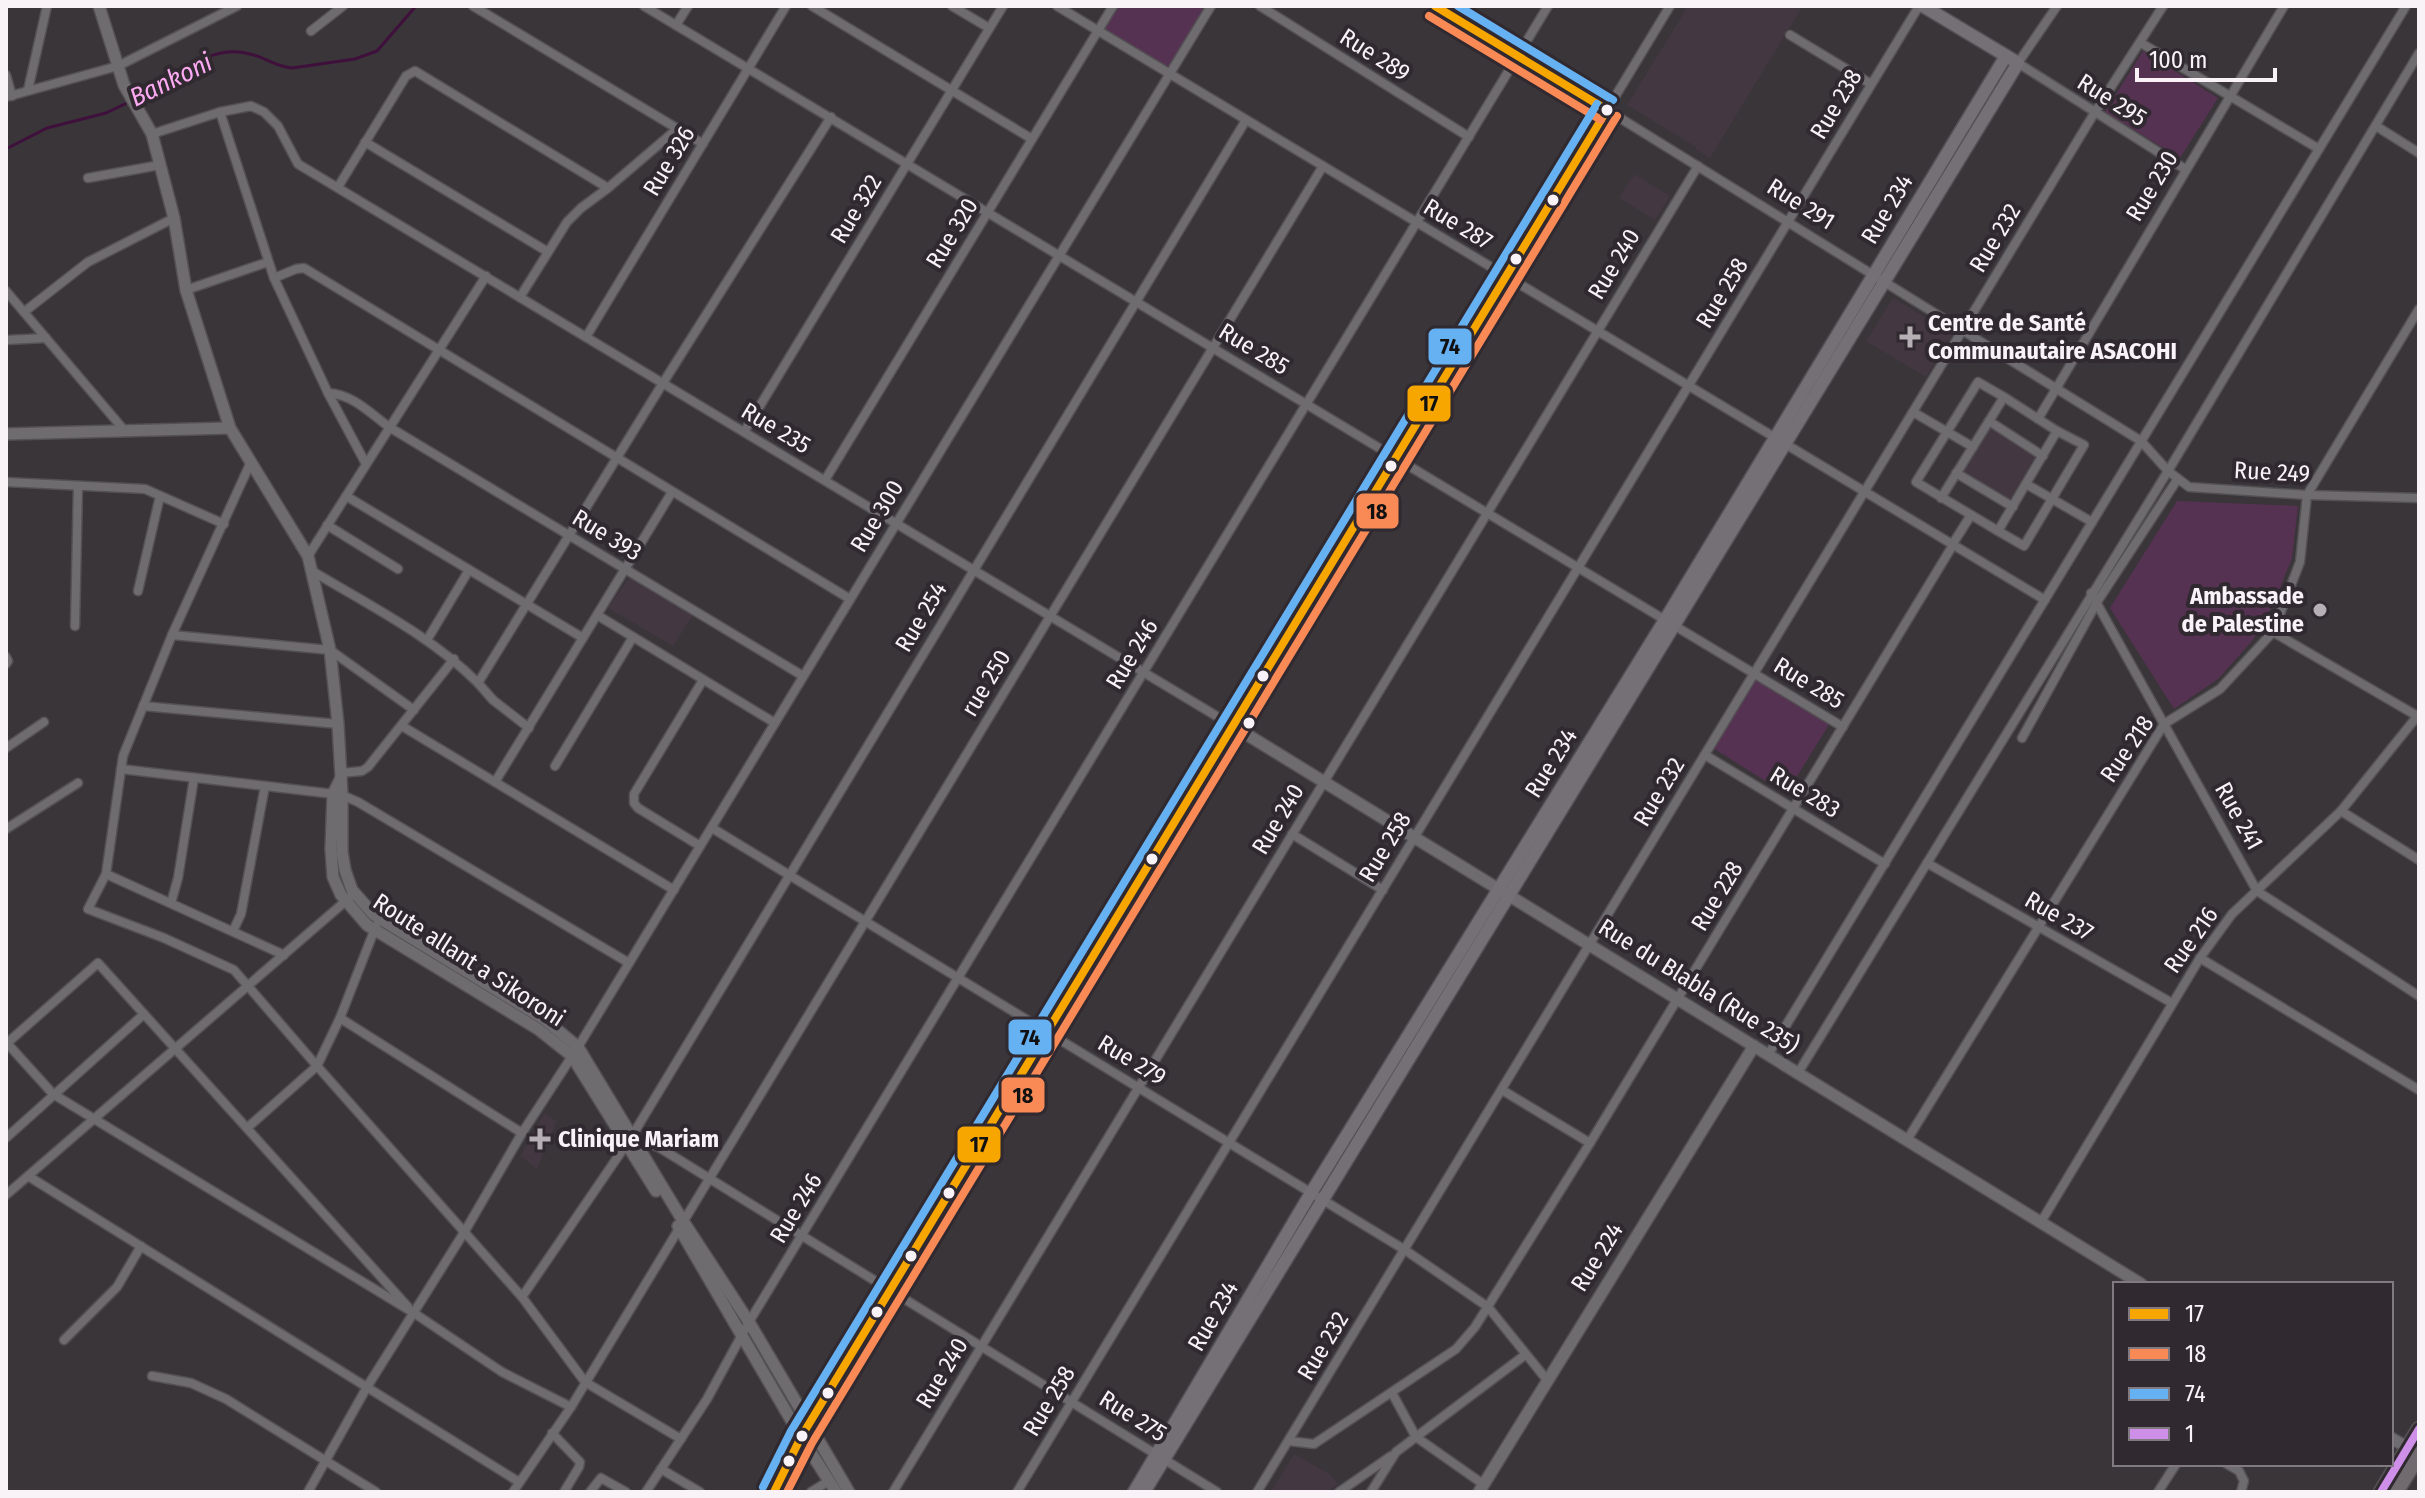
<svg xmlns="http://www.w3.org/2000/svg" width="2425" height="1498" viewBox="0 0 2425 1498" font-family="'Fira Sans Condensed',sans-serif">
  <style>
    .built { fill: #433741 }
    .green { fill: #563252 }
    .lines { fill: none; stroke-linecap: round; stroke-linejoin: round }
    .stream { stroke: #3f103c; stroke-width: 3 }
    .minor-casing { stroke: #545154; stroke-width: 11 }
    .tertiary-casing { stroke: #545154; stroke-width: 14 }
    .secondary-casing { stroke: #545154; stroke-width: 15 }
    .primary-casing { stroke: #545154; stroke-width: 17 }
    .minor { stroke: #6f6c6f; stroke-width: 8 }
    .tertiary { stroke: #6f6c6f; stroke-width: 11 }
    .secondary { stroke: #757075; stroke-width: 12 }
    .primary { stroke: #716b70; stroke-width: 14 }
    .bus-1-casing { stroke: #312930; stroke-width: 14 }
    .bus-2-casing { stroke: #312930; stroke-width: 14 }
    .bus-3-casing { stroke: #312930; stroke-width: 14 }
    .bus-4-casing { stroke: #312930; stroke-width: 14 }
    .bus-1 { stroke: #f7a600; stroke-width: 8 }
    .bus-2 { stroke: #f98a56; stroke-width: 8 }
    .bus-3 { stroke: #66b1f2; stroke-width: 8 }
    .bus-4 { stroke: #ce8fe9; stroke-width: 8 }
    .bus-dot { fill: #f9f3f8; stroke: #312930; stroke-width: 3 }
    .poi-dot { fill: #b6b0b5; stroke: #312930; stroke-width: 3 }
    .labels { text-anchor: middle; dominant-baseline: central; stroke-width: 8; stroke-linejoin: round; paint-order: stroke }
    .street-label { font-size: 24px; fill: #f9f3f8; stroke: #312930 }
    .poi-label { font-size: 24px; font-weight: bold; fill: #f9f3f8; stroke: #312930; text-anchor: start }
    .water-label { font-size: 26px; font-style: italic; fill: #fcaaf2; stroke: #312930 }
    .line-badge { stroke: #312930; stroke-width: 3 }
    .pale-badge-label { font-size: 22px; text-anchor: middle; font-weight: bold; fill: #111 }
  </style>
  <rect width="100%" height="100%" fill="#393539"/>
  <g class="built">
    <path d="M1688 6H1803L1710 158 1696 149V147L1627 105Z"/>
    <path d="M1634 174 1670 196 1655 220 1619 198Z"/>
    <path d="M1893 298 1953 334 1926 377 1866 341Z"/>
    <path d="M1990 425 2039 457 2013 503 1960 473Z"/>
    <path d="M631 575 693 615 673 646 608 608Z"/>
    <path d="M544 1114 557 1121 537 1169 520 1156Z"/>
    <path d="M1294 1454 1330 1474 1338 1484 1327 1492H1271Z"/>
  </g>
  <g class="green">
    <path d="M1113 6H1211L1170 74 1098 30Z"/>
    <path d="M2143 51 2218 98 2180 158 2105 112Z"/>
    <path d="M2177 501 2298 506 2292 558 2274 603 2252 641 2218 679 2174 709 2110 608Z"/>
    <path d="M1757 678 1830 723 1786 794 1713 748Z"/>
  </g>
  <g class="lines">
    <g class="stream">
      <path d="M136 99C172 82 206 42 250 54 265 57 276 67 292 68L355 59 377 51 416 6"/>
      <path d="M6 149 47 128 106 113 129 102"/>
    </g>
    <defs>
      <g id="minor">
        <path d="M473 6 703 144"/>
        <path d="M644 6 1843 727"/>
        <path d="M812 6 1032 139"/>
        <path d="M952 6 989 28"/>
        <path d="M1057 6 2045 600"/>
        <path d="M1260 6 1469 137"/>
        <path d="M1670 6 1607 110 2141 441 2168 471 2189 487 2307 495 2419 498"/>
        <path d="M2057 6 2018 63 2185 169"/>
        <path d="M676 25 688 6"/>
        <path d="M311 31 343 6"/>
        <path d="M1790 35 1871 84"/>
        <path d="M2141 43 2319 149"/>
        <path d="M6 75 12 96"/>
        <path d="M28 90 47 6"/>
        <path d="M6 97 118 66 237 6"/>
        <path d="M220 112 274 278 328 393 366 464"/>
        <path d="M2376 126 2419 153"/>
        <path d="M152 134 220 112 251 106 264 112 278 126 298 164 1233 726"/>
        <path d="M365 142 548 252"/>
        <path d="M88 178 160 165"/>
        <path d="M338 187 406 76 415 71 608 188"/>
        <path d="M274 278 296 269 304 268 850 599"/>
        <path d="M186 290 268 262"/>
        <path d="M6 291 124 430"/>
        <path d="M520 297 567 222 581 208 608 188 677 129"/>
        <path d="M24 312 88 262 174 218"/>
        <path d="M586 337 786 6"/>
        <path d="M6 340 46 338"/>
        <path d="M328 393C352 394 370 413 389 427L803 676"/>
        <path d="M1913 412 1973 447"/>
        <path d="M2038 419 2284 6"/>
        <path d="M1989 421 2043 456"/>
        <path d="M744 432 1003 6"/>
        <path d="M250 464 172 635 123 756 106 874 88 909 164 938 234 970 317 1066 522 1297 585 1382 681 1439"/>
        <path d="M1956 473 2013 507"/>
        <path d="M825 480 1113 6"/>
        <path d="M6 482 145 489 224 524"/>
        <path d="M2026 484 2092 522"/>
        <path d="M346 496 583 638"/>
        <path d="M1941 498 2004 397 2057 431 1998 531 1916 482 1978 382 2004 397"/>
        <path d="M327 525 398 569"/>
        <path d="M1998 531 2024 546 2084 445 2057 431"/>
        <path d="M1952 545 1971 515"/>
        <path d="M308 556 486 276"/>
        <path d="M312 571C369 605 431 636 478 683"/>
        <path d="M138 591 160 496"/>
        <path d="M2091 593 2257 891 2419 996"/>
        <path d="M597 615 775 723"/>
        <path d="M75 626 78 486"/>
        <path d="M2273 632 2419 717"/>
        <path d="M172 635 330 650 414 710"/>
        <path d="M427 640 469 570"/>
        <path d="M6 657 8 661 6 664"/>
        <path d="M143 706 338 724"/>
        <path d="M402 726 674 890"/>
        <path d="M529 728 493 700 478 683 663 383 831 117"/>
        <path d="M2022 738 2097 602 2177 480"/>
        <path d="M6 748 44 722"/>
        <path d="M1705 755 1885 864"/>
        <path d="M555 766 633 637"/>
        <path d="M121 769 342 795 358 802 629 963"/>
        <path d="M341 773 362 771 368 767 454 659"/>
        <path d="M495 782 672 492"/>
        <path d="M2341 811 2419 860"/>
        <path d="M712 828 1405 1250 1488 1307 1547 1380"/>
        <path d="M6 829 78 783"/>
        <path d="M1292 834 1383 890"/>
        <path d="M700 846 638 808 634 803V794L703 680"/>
        <path d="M1927 863 2172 1003"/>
        <path d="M106 874 284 955"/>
        <path d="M171 903 178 878 194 778"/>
        <path d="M233 931 241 914 265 786"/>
        <path d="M2200 958 2419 1090"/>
        <path d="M340 1018 522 1133"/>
        <path d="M6 1042 53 1094 414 1313 502 1372 571 1407"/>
        <path d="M6 1044 98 963 408 1307"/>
        <path d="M1768 1055 2406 6"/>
        <path d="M1798 1073 2168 471 2419 53"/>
        <path d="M1502 1090 1590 1143"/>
        <path d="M247 1128 317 1066 340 1018 376 926"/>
        <path d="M632 1136 660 1148 1217 1492"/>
        <path d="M6 1138 144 1014"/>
        <path d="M1907 1140 2164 724 2220 689 2273 632 2300 562 2307 495 2419 309"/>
        <path d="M28 1176 519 1482"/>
        <path d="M6 1195 355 893"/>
        <path d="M2041 1222 2200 958 2232 914 2341 811 2419 714"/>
        <path d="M522 1297 632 1136 1246 120"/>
        <path d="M64 1340 117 1287 141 1246"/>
        <path d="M152 1376 191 1383 226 1399 376 1492"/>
        <path d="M1392 1393 1416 1437 1483 1484"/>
        <path d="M552 1433 580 1462 579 1467 564 1492"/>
        <path d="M1289 1441 1314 1444 1456 1349 1475 1327 1590 1143 1953 545"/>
        <path d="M2227 1464 2239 1471 2244 1481 2241 1492"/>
        <path d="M661 1469 700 1492"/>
        <path d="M308 1492 367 1387 465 1231 522 1133 578 1047 1211 6"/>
        <path d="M513 1492 571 1407 1323 166"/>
        <path d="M590 1492 601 1478 626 1492"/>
        <path d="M646 1492 707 1399 749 1322 1548 6"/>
        <path d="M811 1492 829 1481"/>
        <path d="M893 1492 1698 166"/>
        <path d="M1017 1492 1919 6"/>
        <path d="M1257 1492 2095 112 2163 6"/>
        <path d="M1339 1492 1391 1456"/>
        <path d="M1371 1492 1396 1452 1525 1355"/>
        <path d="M2158 1492 2176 1464"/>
      </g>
      <g id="tertiary">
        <path d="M99 6 124 85 152 134 174 218 186 290 230 428 308 556 330 650 338 724 342 795V852L345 870 352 890 374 915 544 1019 578 1047 683 1221 749 1322 849 1492"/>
        <path d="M6 434 230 428"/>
        <path d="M1233 726 2141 1284"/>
        <path d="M341 778 333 794 331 849 333 877 341 895 367 925 538 1029 572 1056 656 1191"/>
        <path d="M678 1226 801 1437 836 1492"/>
        <path d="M2391 1438 2412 1450"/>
        <path d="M774 1492 801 1437 1607 110 1435 6"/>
        <path d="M1479 1492 1754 1046"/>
      </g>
      <g id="secondary">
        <path d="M1134 1492 1311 1193 1665 620 2006 56"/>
        <path d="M1144 1492 2018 63 1923 6"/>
      </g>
      <g id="primary">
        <path d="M2381 1492 2419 1429"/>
        <path d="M2396 1492 2419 1455"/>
      </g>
    </defs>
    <use href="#minor" class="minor-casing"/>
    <use href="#tertiary" class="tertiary-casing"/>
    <use href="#secondary" class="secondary-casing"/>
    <use href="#primary" class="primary-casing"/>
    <use href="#minor" class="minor"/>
    <use href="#tertiary" class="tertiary"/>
    <use href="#secondary" class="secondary"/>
    <use href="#primary" class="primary"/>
    <defs>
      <g id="bus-1">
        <path d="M1435 6 1607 110"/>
        <path d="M774 1492 801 1437 1607 110"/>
      </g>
      <g id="bus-2">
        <path d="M1429 16 1601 120"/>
        <path d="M787 1492 812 1443 1617 116"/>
      </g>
      <g id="bus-3">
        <path d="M1458 6 1613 100"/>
        <path d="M763 1487 791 1431 1597 104"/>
      </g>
      <path id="bus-4" d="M2381 1492 2419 1429"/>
    </defs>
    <use href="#bus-1" class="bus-1-casing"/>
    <use href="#bus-2" class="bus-2-casing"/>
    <use href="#bus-3" class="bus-3-casing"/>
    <use href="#bus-4" class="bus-4-casing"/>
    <use href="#bus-1" class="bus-1"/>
    <use href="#bus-2" class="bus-2"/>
    <use href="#bus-3" class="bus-3"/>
    <use href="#bus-4" class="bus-4"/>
  </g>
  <g class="bus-dot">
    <circle cx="1607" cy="110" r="7"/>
    <circle cx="1553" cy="200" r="7"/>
    <circle cx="1516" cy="259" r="7"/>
    <circle cx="1391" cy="466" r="7"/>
    <circle cx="1263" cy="676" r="7"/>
    <circle cx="1249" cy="723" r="7"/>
    <circle cx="1152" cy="859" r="7"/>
    <circle cx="949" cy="1193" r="7"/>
    <circle cx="911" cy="1256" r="7"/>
    <circle cx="877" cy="1312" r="7"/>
    <circle cx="828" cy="1393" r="7"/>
    <circle cx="802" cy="1436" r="7"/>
    <circle cx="789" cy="1461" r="7"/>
  </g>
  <g class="poi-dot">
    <path d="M1906 325h8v8h8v8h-8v8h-8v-8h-8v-8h8z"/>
    <circle cx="2320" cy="610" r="8"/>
    <path d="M536 1127h8v8h8v8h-8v8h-8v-8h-8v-8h8z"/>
  </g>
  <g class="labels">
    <g class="street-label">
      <text transform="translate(1375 55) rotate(32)">Rue 289</text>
      <text transform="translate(2112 100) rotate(32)">Rue 295</text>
      <text transform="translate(1836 104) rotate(-59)">Rue 238</text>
      <text transform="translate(669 161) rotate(-59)">Rue 326</text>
      <text transform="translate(2152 186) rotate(-59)">Rue 230</text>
      <text transform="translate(1801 204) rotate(32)">Rue 291</text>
      <text transform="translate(856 209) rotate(-59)">Rue 322</text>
      <text transform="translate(1887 209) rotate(-59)">Rue 234</text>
      <text transform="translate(1458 224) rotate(31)">Rue 287</text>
      <text transform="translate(952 233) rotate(-59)">Rue 320</text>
      <text transform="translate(1995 238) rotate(-59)">Rue 232</text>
      <text transform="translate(1614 264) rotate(-59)">Rue 240</text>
      <text transform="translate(1722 293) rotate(-59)">Rue 258</text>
      <text transform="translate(1254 349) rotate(31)">Rue 285</text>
      <text transform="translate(776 428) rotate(31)">Rue 235</text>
      <text transform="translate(2272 472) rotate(3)">Rue 249</text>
      <text transform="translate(877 516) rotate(-59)">Rue 300</text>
      <text transform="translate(607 535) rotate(31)">Rue 393</text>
      <text transform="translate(921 617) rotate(-59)">Rue 254</text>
      <text transform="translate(1132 654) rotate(-59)">Rue 246</text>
      <text transform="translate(986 683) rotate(-59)">rue 250</text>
      <text transform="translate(1809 683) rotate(31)">Rue 285</text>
      <text transform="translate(2127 749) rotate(-56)">Rue 218</text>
      <text transform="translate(1551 763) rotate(-58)">Rue 234</text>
      <text transform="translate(1659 792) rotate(-59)">Rue 232</text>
      <text transform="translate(1805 792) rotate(31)">Rue 283</text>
      <text transform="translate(2239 816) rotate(61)">Rue 241</text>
      <text transform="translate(1278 819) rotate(-59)">Rue 240</text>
      <text transform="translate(1385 847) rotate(-59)">Rue 258</text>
      <text transform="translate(1717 896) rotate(-59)">Rue 228</text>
      <text transform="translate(2059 916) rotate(30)">Rue 237</text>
      <text transform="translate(2191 940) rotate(-55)">Rue 216</text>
      <text transform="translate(469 960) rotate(33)">Route allant a Sikoroni</text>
      <text transform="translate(1699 986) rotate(32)">Rue du Blabla (Rue 235)</text>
      <text transform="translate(1132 1060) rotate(31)">Rue 279</text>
      <text transform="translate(796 1208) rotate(-59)">Rue 246</text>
      <text transform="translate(1597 1257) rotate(-58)">Rue 224</text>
      <text transform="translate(1213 1316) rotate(-60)">Rue 234</text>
      <text transform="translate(1323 1346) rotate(-59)">Rue 232</text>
      <text transform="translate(942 1373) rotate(-59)">Rue 240</text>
      <text transform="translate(1049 1401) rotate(-59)">Rue 258</text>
      <text transform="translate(1133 1416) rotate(32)">Rue 275</text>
    </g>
    <g class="poi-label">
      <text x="1928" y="323">Centre de Santé<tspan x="1928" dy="28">Communautaire ASACOHI</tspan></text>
      <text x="2304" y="596" text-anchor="end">Ambassade<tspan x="2304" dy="28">de Palestine</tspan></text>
      <text x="558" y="1139">Clinique Mariam</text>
    </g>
    <g class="water-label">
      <text transform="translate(171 80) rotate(-26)">Bankoni</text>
    </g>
  </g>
  <g class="line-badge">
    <rect x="1427" y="327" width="46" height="39" rx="8" fill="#66b1f2"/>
    <rect x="1406" y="384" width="46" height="39" rx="8" fill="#f7a600"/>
    <rect x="1355" y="492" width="45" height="38" rx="8" fill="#f98a56"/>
    <rect x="1007" y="1018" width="46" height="38" rx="8" fill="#66b1f2"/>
    <rect x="1000" y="1076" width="46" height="38" rx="8" fill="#f98a56"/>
    <rect x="956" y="1125" width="46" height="39" rx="8" fill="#f7a600"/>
  </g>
  <g class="pale-badge-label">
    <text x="1450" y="354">74</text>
    <text x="1429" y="411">17</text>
    <text x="1377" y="519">18</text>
    <text x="1030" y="1045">74</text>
    <text x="1023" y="1103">18</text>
    <text x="979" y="1152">17</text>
  </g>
  <rect width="2425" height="1498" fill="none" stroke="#f9f3f8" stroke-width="16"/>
  <rect x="2113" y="1282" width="280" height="184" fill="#312930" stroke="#817a80" stroke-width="2"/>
  <rect x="2129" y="1308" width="40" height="12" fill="#f7a600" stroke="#817a80" stroke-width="2"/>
  <text x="2185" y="1322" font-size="24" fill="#f9f3f8">17</text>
  <rect x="2129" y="1348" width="40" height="12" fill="#f98a56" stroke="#817a80" stroke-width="2"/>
  <text x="2185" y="1362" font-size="24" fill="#f9f3f8">18</text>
  <rect x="2129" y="1388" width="40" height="12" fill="#66b1f2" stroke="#817a80" stroke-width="2"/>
  <text x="2185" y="1402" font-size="24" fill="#f9f3f8">74</text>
  <rect x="2129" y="1428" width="40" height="12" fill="#ce8fe9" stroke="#817a80" stroke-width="2"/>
  <text x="2185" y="1442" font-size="24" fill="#f9f3f8">1</text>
  <path d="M2137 68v12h138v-12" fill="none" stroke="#f9f3f8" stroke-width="4"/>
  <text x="2149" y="68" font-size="24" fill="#f9f3f8" stroke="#312930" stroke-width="6" paint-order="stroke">100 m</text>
</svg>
